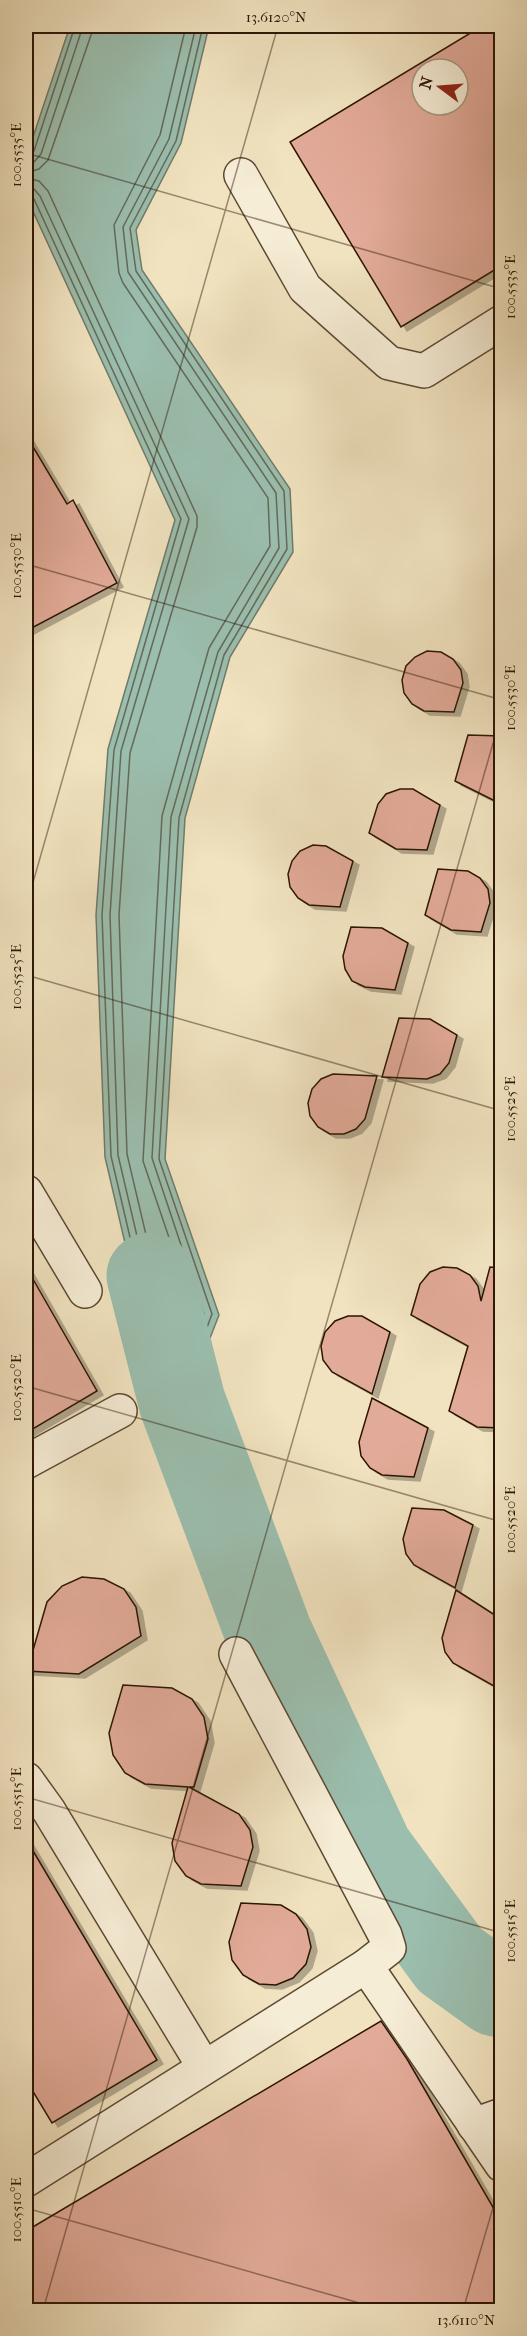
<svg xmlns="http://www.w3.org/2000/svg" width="527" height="2336" viewBox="0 0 527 2336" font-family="'IM FELL French Canon',serif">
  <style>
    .water { fill: #9bbeae; stroke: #6f7b6a; stroke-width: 1.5 }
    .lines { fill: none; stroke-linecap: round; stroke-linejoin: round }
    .shore { stroke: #646a59; stroke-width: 1.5 }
    .river { stroke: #9bbeae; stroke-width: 87 }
    .building { fill: #e2aa98; stroke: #2c1604; stroke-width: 1.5; fill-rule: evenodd; filter: url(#shadow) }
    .minor-casing { stroke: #5d4933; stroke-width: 36 }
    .minor { stroke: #f6edd6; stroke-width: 33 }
    .ticks { fill: none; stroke: #2c1604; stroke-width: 1.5; stroke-opacity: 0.45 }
    .neatline { fill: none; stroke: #2c1604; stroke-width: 2 }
    .ticks-label { font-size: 15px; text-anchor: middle; fill: #2c1604 }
  </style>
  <defs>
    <filter id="shadow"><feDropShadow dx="6" dy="4" stdDeviation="0" flood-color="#0004"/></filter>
  </defs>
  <rect width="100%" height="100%" fill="#f1e3c0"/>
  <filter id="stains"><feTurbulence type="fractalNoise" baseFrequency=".00333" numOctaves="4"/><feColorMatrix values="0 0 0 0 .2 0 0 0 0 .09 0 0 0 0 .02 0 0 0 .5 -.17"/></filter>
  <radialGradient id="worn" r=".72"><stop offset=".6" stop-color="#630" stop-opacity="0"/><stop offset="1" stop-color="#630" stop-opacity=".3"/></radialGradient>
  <path class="water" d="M70 26H209L181 143 136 230 142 270 290 489 293 552 230 657 185 818 165 1159 219 1315 191 1387 161 1398 105 1157 96 915 108 749 175 520 26 196V158Z"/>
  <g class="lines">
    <g class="shore">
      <path d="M26 156 31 155 34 151 75 26"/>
      <path d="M26 164 34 162 41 154 83 26"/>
      <path d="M26 173 39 169 48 160 91 35 92 26"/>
      <path d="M26 178 39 181 48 191 197 516V527L130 753 119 915 127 1154 174 1354 177 1356 195 1314 143 1161 162 816 209 648 270 546 268 498 123 283 119 273 114 225 160 135 186 26"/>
      <path d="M26 188 34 189 40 196 189 519 121 751 110 915 118 1155 170 1377 173 1379 181 1375 204 1314 152 1158 171 817 218 652 279 548 276 493 128 272 123 227 169 139 196 26"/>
      <path d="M26 195 34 199 181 519 114 750 102 915 111 1156 165 1387 168 1389 187 1381 212 1314 159 1159 179 818 224 655 287 549 284 491 136 271 130 228 176 141 203 26"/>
    </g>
    <path class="river" d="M150 1276 182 1402 269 1634 370 1851 450 1960 496 1993 502 1994"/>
  </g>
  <g class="building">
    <path d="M482 26H501V266L401 327 290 142ZM422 69H458V105H422Z"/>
    <path d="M26 435 67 504 73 500 117 583 26 631Z"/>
    <path d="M427 651 441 652 453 659 461 670 463 683 454 712 424 711 412 704 404 693 402 680 406 666 415 657Z"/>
    <path d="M468 735 501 736V804L455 781Z"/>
    <path d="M400 789H413L440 805 427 850 396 849 369 833 378 804 386 794Z"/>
    <path d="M313 845 326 846 353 861 340 907 309 905 298 898 290 887 288 874 292 861 300 851Z"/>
    <path d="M438 869 468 871 480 878 488 889 490 903 481 932 451 930 425 915Z"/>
    <path d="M351 927 382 928 408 943 395 990 365 987 352 981 345 969 343 956Z"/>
    <path d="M399 1018 430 1019 457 1035 449 1063 440 1074 427 1079 382 1077Z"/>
    <path d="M333 1074 377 1076 365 1119 356 1129 344 1134H330L318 1127 310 1116 308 1103 312 1089 321 1079Z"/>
    <path d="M26 1267 97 1391 26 1433Z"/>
    <path d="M443 1267 457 1268 470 1275 478 1286 481 1301 490 1267 501 1268V1428L477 1427 449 1411 468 1346 411 1315 420 1284 430 1272Z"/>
    <path d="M348 1316H362L390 1332 372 1394 332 1372 323 1360 321 1346 325 1332 335 1321Z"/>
    <path d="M372 1398 428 1428 414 1477 382 1475 370 1468 361 1456 359 1442Z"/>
    <path d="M412 1508 444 1510 473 1525 455 1588 414 1565 406 1554 403 1539Z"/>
    <path d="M82 1577 104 1579 124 1589 136 1607 141 1636 79 1674 27 1671 47 1602 62 1586Z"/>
    <path d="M456 1590 501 1619V1690L453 1663 445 1652 442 1638Z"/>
    <path d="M123 1685 172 1688 192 1699 204 1717 208 1739 194 1787H189L239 1814 250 1830 253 1847 241 1886 201 1884 186 1876 175 1861 172 1843 188 1787 145 1784 125 1773 113 1755 109 1733Z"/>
    <path d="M26 1839 157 2060 52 2123 26 2080Z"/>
    <path d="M241 1903 281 1905 296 1914 307 1929 311 1947 306 1964 293 1978 276 1985 259 1984 243 1975 232 1960 229 1942Z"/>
    <path d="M381 2021 407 2059 501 2221V2310H26V2231Z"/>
  </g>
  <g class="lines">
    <defs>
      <g id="minor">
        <path d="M241 175 305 288 389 363 424 371 502 322"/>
        <path d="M26 1192 85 1291"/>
        <path d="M26 1462 120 1411"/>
        <path d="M26 1779 49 1811 204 2067"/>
        <path d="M366 1966 502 2165"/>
        <path d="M474 2125 502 2115"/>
        <path d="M26 2180 366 1966 389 1948 385 1935 236 1654"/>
      </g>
    </defs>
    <use href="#minor" class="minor-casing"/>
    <use href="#minor" class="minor"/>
  </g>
  <path class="ticks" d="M26 153 502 289M26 564 502 700M26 907 278 26M26 975 502 1111M26 1386 502 1522M26 1797 502 1933M26 2208 384 2310M43 2310 502 712M463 2310 502 2177"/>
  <rect width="527" height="2336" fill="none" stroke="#f1e3c0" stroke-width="66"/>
  <g transform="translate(440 87) rotate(286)"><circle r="28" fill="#f6edd6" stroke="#a59782" stroke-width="1.5"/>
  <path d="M0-4.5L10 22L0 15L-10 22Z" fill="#8f2418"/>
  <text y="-9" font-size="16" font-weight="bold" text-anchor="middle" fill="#2c1604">N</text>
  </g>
  <rect x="33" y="33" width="461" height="2270" class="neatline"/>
  <g class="ticks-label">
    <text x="276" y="22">13.6120°N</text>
    <text transform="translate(16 155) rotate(-90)" y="5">100.5535°E</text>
    <text transform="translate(510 287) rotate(-90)" y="5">100.5535°E</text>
    <text transform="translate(16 566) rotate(-90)" y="5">100.5530°E</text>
    <text transform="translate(510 698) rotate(-90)" y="5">100.5530°E</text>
    <text transform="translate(16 977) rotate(-90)" y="5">100.5525°E</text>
    <text transform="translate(510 1109) rotate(-90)" y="5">100.5525°E</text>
    <text transform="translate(16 1388) rotate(-90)" y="5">100.5520°E</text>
    <text transform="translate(510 1520) rotate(-90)" y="5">100.5520°E</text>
    <text transform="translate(16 1799) rotate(-90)" y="5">100.5515°E</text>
    <text transform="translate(510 1931) rotate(-90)" y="5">100.5515°E</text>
    <text transform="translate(16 2210) rotate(-90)" y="5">100.5510°E</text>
    <text x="466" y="2325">13.6110°N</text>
  </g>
  <rect width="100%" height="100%" filter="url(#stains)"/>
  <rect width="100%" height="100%" fill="url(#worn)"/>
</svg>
